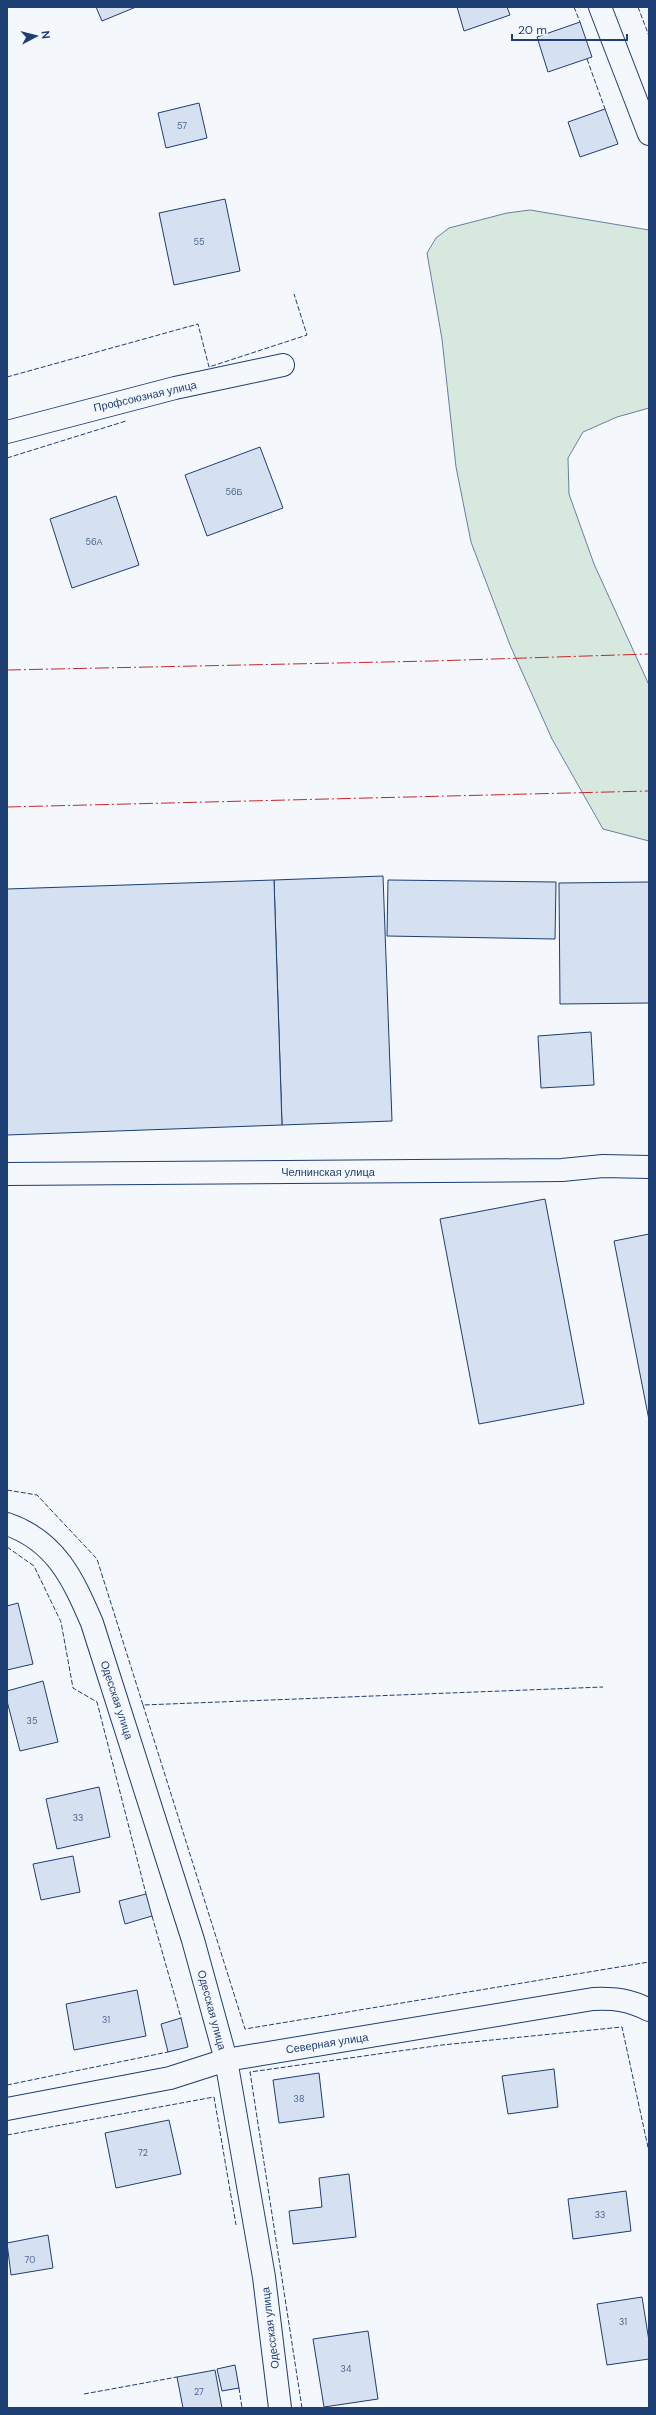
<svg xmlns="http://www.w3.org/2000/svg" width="656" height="2415" viewBox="0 0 656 2415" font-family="'DM Sans',sans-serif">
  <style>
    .green { fill: #d7e8df; stroke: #687fa3 }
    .building { fill: #d5e0f0; stroke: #1d3f73 }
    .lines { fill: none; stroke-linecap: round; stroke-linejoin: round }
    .street-casing { stroke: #1d3f73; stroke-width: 24 }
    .street { stroke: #f4f7fb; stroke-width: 22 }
    .fence { stroke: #1d3f73; stroke-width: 1; stroke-dasharray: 5 2; stroke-linecap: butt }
    .power { stroke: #c62828; stroke-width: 1; stroke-dasharray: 14 3 2 3; stroke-linecap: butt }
    .labels { text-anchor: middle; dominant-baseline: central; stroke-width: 3; stroke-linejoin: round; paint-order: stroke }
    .number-label { font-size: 9px; fill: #4b6792 }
    .street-label { font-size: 11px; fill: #1d3f73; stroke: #f4f7fb }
  </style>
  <rect width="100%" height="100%" fill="#f4f7fb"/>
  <path class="green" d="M530 210 649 230V408L617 417 583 432 568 458 569 494 594 564 649 685V841L603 829 552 739 510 645 471 542 456 467 442 339 427 253 436 238 449 228 507 213Z"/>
  <g class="building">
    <path d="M96 7H136L102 21Z"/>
    <path d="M457 7H507L510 15 464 31Z"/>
    <path d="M580 22 592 57 548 72 537 37Z"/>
    <path d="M199 103 207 138 166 148 158 113Z"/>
    <path d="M605 109 618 144 580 157 568 122Z"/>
    <path d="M225 199 240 271 174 285 159 213Z"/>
    <path d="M260 447 283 508 207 536 185 475Z"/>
    <path d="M116 496 139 565 72 588 50 519Z"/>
    <path d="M383 876 392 1121 282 1125 274 880Z"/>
    <path d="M274 880 282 1125 7 1135V889Z"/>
    <path d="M388 880 556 882 555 939 387 936Z"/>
    <path d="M649 882V1003L560 1004 559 883Z"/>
    <path d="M591 1032 594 1085 541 1088 538 1036Z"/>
    <path d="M545 1199 584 1404 479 1424 440 1219Z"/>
    <path d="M649 1234V1420L614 1241Z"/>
    <path d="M18 1603 33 1664 7 1670V1606Z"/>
    <path d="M43 1681 58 1742 20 1751 7 1701V1691Z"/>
    <path d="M99 1787 110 1837 57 1849 46 1799Z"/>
    <path d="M73 1856 80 1892 41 1900 33 1864Z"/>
    <path d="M146 1894 152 1916 125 1924 119 1901Z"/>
    <path d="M137 1990 146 2036 74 2050 66 2004Z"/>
    <path d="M181 2018 188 2047 168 2052 161 2024Z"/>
    <path d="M554 2069 558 2107 508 2114 502 2076Z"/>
    <path d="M319 2073 324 2117 279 2123 273 2080Z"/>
    <path d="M169 2120 181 2174 116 2188 105 2133Z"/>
    <path d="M349 2174 356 2237 293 2244 289 2211 322 2207 319 2178Z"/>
    <path d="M626 2191 631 2231 573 2239 568 2199Z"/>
    <path d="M48 2235 53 2268 11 2275 7 2243Z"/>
    <path d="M642 2297 649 2341V2359L607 2365 597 2304Z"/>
    <path d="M368 2331 378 2399 324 2407 313 2339Z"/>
    <path d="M235 2365 239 2388 222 2391 217 2369Z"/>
    <path d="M215 2370 222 2408H183L177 2377Z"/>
  </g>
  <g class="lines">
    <defs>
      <g id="street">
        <path d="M600 7 649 134"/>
        <path d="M7 432 175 388 283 365"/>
        <path d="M7 1174 562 1170 603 1166 649 1167"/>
        <path d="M7 1524C56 1541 73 1579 92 1623L193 1940 226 2060 264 2277 280 2408"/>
        <path d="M7 2109 170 2078 226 2060 593 1999C615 1998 630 2000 649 2010"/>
      </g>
    </defs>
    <use href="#street" class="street-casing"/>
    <use href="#street" class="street"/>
    <g class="fence">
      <path d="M574 7 580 22"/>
      <path d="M638 7 649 36"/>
      <path d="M587 59 605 109"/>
      <path d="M7 377 198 324 209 367 307 335 294 294"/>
      <path d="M7 458 126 421"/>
      <path d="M7 1490 37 1495 97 1559 143 1705 603 1687"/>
      <path d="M7 1547 34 1566 61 1622 73 1688 97 1702 146 1894"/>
      <path d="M143 1705 245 2029 649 1962"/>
      <path d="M152 1916 181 2018"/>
      <path d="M7 2085 168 2052"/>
      <path d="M7 2135 214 2097 236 2225"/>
      <path d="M239 2388 242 2408"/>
      <path d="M84 2394 177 2377"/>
      <path d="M302 2408 250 2072 442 2045 622 2027 649 2152"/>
    </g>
    <g class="power">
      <path d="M7 670 432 661 649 654"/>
      <path d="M7 807 649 791"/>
    </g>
  </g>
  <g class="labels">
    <g class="number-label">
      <text x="182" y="126">57</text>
      <text x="199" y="242">55</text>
      <text x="234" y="492">56Б</text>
      <text x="94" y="542">56А</text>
      <text x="32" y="1721">35</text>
      <text x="78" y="1818">33</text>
      <text x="106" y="2020">31</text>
      <text x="299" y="2099">38</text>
      <text x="143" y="2153">72</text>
      <text x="600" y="2215">33</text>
      <text x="30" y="2260">70</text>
      <text x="623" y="2322">31</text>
      <text x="346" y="2369">34</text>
      <text x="199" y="2392">27</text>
    </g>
    <g class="street-label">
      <text transform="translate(145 396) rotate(-13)">Профсоюзная улица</text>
      <text x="328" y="1172">Челнинская улица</text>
      <text transform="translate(117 1700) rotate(72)">Одесская улица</text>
      <text transform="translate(212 2010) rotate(75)">Одесская улица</text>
      <text transform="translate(327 2043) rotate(-9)">Северная улица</text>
      <text transform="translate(270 2328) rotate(-97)">Одесская улица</text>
    </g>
  </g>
  <rect width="656" height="2415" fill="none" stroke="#1d3f73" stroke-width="16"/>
  <g transform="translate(36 36) rotate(83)" stroke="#f4f7fb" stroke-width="3" paint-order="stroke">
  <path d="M0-3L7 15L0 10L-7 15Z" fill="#1d3f73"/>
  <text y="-6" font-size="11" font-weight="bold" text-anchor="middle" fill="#1d3f73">N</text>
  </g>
  <path d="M512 34v6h115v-6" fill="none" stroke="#1d3f73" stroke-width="2"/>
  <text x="518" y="34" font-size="12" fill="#1d3f73" stroke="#f4f7fb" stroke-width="3" paint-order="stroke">20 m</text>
</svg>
